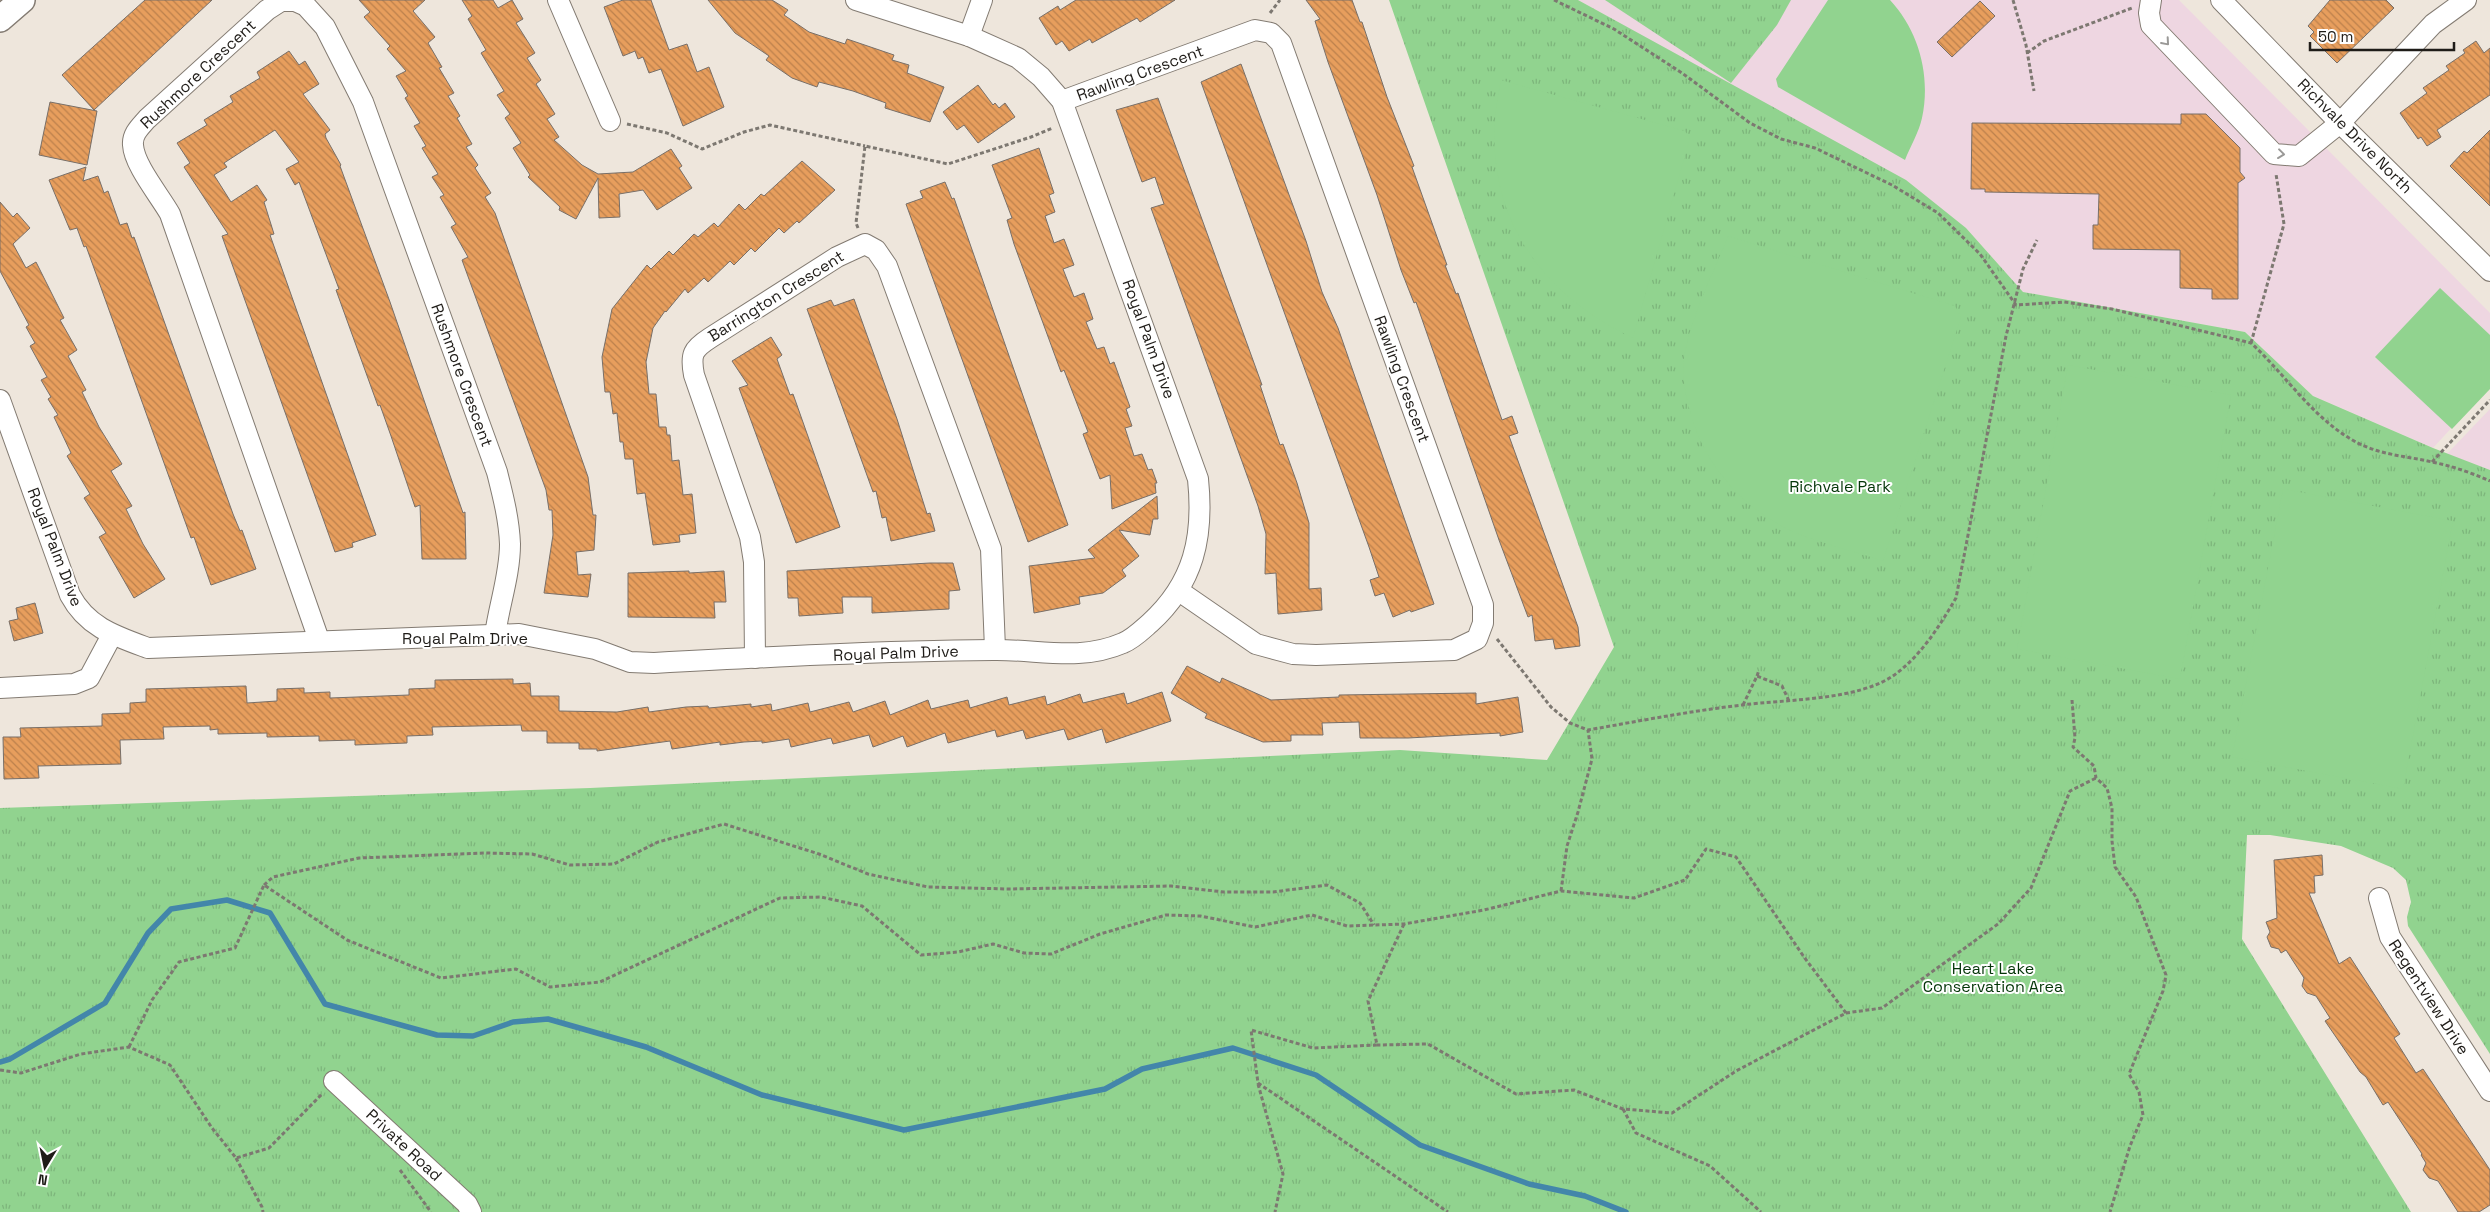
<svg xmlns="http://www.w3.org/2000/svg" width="2490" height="1212" viewBox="0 0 2490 1212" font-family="'Space Grotesk',sans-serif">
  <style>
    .education { fill: #eed6e1 }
    .park { fill: url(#park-tufts) }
    .pitch { fill: #91d38f }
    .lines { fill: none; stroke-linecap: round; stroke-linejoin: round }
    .stream { stroke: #4386aa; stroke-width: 5.5 }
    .building { fill: url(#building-back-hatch); stroke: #786f68 }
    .minor-casing { stroke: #837b72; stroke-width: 22 }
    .major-casing { stroke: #837b72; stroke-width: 28 }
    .path { stroke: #7d7871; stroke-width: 3; stroke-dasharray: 4 2.5; stroke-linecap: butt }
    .minor { stroke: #fff; stroke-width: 20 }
    .major { stroke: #fff; stroke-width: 25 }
    .oneway { stroke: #9a9997 }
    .labels { text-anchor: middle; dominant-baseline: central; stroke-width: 4; stroke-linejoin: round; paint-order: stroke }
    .street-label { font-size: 16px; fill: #1f1c18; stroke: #fff }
    .park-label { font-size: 16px; fill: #043608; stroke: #fff }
  </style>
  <defs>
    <pattern id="park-tufts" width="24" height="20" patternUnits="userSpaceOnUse" patternTransform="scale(1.25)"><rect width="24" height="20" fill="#91d38f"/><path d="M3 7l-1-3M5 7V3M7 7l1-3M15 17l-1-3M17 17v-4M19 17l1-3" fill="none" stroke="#7db57b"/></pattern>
    <pattern id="building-back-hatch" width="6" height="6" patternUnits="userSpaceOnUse" patternTransform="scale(1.25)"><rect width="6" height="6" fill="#e79e5d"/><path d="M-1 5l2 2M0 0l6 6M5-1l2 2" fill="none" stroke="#bb804c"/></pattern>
  </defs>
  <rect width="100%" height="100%" fill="#eee6dc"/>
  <g class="education">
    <path d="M1578 0H2179L2490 313V386L2433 448 2313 396 2245 332 2023 292 1966 228 1727 83Z"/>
    <path d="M2490 409V470L2447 454Z"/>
  </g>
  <g class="park">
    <path d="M1389 0H1578L1906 180 1966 228 2023 292 2245 332 2313 396 2433 448 2490 470V1054L2408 926 2407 917 2411 902 2406 880 2393 868 2341 846 2270 835H2247L2242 939 2411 1212H0V808L590 788 1400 750 1547 760 1614 647Z"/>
    <path d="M1605 0H1791L1777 25 1731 83Z"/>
  </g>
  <g class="pitch">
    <path d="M1828 0H1890C1919 31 1931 76 1922 118 1919 132 1910 147 1905 160L1778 87 1776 79Z"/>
    <path d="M1501 80 1685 131 1690 138 1633 338C1528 288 1475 197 1501 80Z"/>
    <path d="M1728 236 1955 306 1961 317 1883 561C1855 551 1824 544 1796 533 1749 513 1708 470 1693 421 1687 403 1681 377 1684 358 1690 318 1713 274 1728 236Z"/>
    <path d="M2440 288 2490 335V389L2452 429 2375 357Z"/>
    <path d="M2068 365 2231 395 2180 679 2017 649Z"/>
    <path d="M2283 489 2453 521 2403 789 2232 757Z"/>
  </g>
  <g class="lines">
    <path class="stream" d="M0 1062 10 1059 105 1003 148 933 171 909 227 900 270 913 325 1004 437 1035 473 1036 513 1022 548 1019 646 1047 762 1095 904 1130 1105 1089 1142 1069 1233 1048 1316 1075 1420 1145 1529 1184 1585 1196 1626 1212"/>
  </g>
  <g class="building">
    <path d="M145 0H212L94 110 62 75Z"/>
    <path d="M359 0H425L413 11 435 37 428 43 442 67 439 68 454 93 448 96 460 116 457 118 472 144 466 147 478 165 475 168 491 193 485 197 495 213 588 477 593 515H596L594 550 576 552 578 575 591 574 588 597 544 593 553 535 552 510H549L546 490 462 260 468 257 451 227 456 224 440 197 444 195 432 177 438 174 422 148 426 146 414 126 420 123 405 98 408 96 396 76 406 71 387 49 390 46 364 17 370 12Z"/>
    <path d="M462 0H493L498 8 512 0 523 19 516 23 535 53 527 58 541 80 536 84 555 114 547 119 559 137 554 140 582 165 598 174 633 172 671 149 682 166 679 168 692 188 657 210 643 190 619 194 620 217 599 218 598 178 576 219 559 210 560 207 528 177 530 175 513 148 521 143 505 118 510 114 497 95 504 91 481 53 486 50 468 19 472 16Z"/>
    <path d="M623 0H651L669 50 687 44 697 72 709 67 724 107 683 126 661 69 649 73 643 57 638 59 635 51 623 56 604 7Z"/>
    <path d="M708 0H772L788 10 784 15 809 32 845 44 847 39 894 55 892 60 909 65 907 73 944 87 930 122 885 108 886 103 853 91 819 82 817 87 792 78 766 60 769 56 735 33Z"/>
    <path d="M1076 0H1175L1140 22 1137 18 1092 43 1090 39 1069 51 1062 41 1056 45 1039 18 1058 6 1060 10Z"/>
    <path d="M1306 0H1352L1360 22H1362L1387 97 1414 166 1412 167 1447 265H1445L1456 294 1458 293 1502 420 1512 416 1518 433 1509 436 1578 627 1580 646 1555 649 1553 639 1535 641 1532 615 1528 617 1499 540 1416 302 1414 303 1401 270 1377 195 1328 62 1315 21 1320 19Z"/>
    <path d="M2330 0H2386L2394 8 2337 63 2310 36 2314 32 2308 26Z"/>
    <path d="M1980 1 1995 16 1952 57 1937 42Z"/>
    <path d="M2476 41 2484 53 2490 48V95L2437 130 2441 137 2427 146 2421 137 2418 139 2400 113 2427 93 2423 88 2449 70 2446 66 2465 53 2463 50Z"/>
    <path d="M289 51 299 65 305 61 319 84 303 94 330 130 325 134 326 138 341 165 340 166 390 302 463 513 465 512 466 559H422L420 505 415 507 391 436 380 405 378 406 336 290 339 289 299 182 295 185 286 169 299 162 275 130 224 163 227 167 214 175 231 202 257 185 267 200 264 202 274 234 270 235 376 535 352 543 353 547 335 552 227 250 222 236 228 234 184 167 190 163 177 143 207 125 204 120 233 102 230 96 260 78 257 72Z"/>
    <path d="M1241 64 1306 241 1322 292 1338 328 1434 604 1411 612 1410 610 1393 617 1384 593 1375 596 1370 580 1379 577 1369 547 1201 82Z"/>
    <path d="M978 85 993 105 995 103 999 108 1005 103 1015 117 978 143 964 125 957 130 943 112Z"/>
    <path d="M1158 98 1262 385H1260L1280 445 1283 444 1297 483 1309 523V589L1321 588 1322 610 1278 614 1276 573 1265 574 1266 534 1258 506 1151 208 1164 204 1155 177 1142 182 1116 110Z"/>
    <path d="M50 102 97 111 87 165 39 155Z"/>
    <path d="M2181 114H2206L2240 148V172L2245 178 2238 183V299H2212V289L2180 288V250L2093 249V225H2098L2099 194 1985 192V189H1971L1972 123 2181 124Z"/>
    <path d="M2490 130V206L2450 166 2464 151 2467 153Z"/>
    <path d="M1039 148 1054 193 1049 195 1055 212 1045 216 1054 243 1064 239 1074 265 1063 269 1074 297 1084 293 1093 319 1086 322 1097 349 1104 347 1110 364 1114 362 1130 407 1126 409 1132 426 1125 428 1134 456 1142 454 1148 470 1152 469 1157 483H1155L1156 493 1112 509 1110 475 1100 479 1083 434 1088 432 1064 370 1061 372 1014 244 1007 220 1012 218 992 165Z"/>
    <path d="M802 161 835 190 799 223 797 221 784 233 779 228 755 252 751 248 734 265 730 261 708 282 704 278 688 293 685 289 666 312 665 311 653 328 646 362 649 394H656L659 427H666L667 435H670L672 461 679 460 683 495 692 494 696 533 679 535 680 542 653 545 645 493 637 494 633 459H625L623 442H620L617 413 613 414 610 392H605L602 357 612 309 647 265 651 269 669 251 673 255 694 234 698 237 714 223 718 227 739 204 745 210 761 194 764 196Z"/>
    <path d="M86 167 83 181 98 176 104 193 108 191 120 225 127 223 132 238 134 237 233 514 240 531 242 530 256 569 211 585 194 537 191 538 86 246 84 247 77 228 70 230 49 180Z"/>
    <path d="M945 182 952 199 954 198 1068 525 1028 542 906 204 923 198 920 191Z"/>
    <path d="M0 202 13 217 17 213 30 228 13 244 26 268 36 262 64 318 60 320 77 350 68 356 86 390 82 392 99 427 122 464 111 471 132 506 126 509 143 544 165 579 134 598 99 537 106 533 84 498 90 494 67 456 71 453 54 417 58 415 48 399 51 397 41 380 47 377 30 346 35 343 26 327 29 325 0 271Z"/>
    <path d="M854 299 897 419 927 514 930 513 935 531 891 541 886 517 882 518 876 491 873 492 807 309 831 300 834 306Z"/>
    <path d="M771 337 782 355 777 359 790 395 793 394 840 527 796 543 739 388 748 385 732 361Z"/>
    <path d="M1157 496 1158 519H1153L1150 535 1119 530 1139 556 1122 570 1126 576 1103 593 1079 597 1080 604 1034 613 1029 566 1095 558 1088 550Z"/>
    <path d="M930 563H953L960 590 949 591V609L872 613V597H842L843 613 799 616 798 598H788L787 571Z"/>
    <path d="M689 571V573L724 571 726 602H714L715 618 628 617V573Z"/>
    <path d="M35 603 43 633 14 641 9 621 18 619 16 608Z"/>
    <path d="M1187 666 1220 683 1222 678 1271 700 1339 697V695L1476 693V704L1518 697 1523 732 1500 736V733L1408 738H1360L1359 722 1322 723 1323 735H1291V741L1263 742 1205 718 1207 714 1171 693Z"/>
    <path d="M513 679V684L530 683 531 696H559V711L617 712 648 707 649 712 686 707 708 706 709 708 751 704V707L771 704 772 711 808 703 810 712 849 702 853 712 885 701 890 715 928 700 931 709 968 700 970 708 1007 697 1009 705 1045 696 1047 705 1080 694 1083 703 1124 693 1127 704 1162 692 1171 721 1106 743 1102 729 1068 740 1064 729 1026 739 1023 730 997 737 995 730 948 743 945 733 907 747 903 736 873 747 869 735 833 744 831 738 791 747 789 739 762 743V741L744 742 720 745V742L672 749 670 741 597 751V749H579V743H547V731H522L521 725 432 727 433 735 407 736V743L355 745V740L319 741V736L267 737V733L218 734V729L210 730V726L163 727 164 739 120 740 121 764 38 766 39 778 4 779 3 737H21L20 728 102 726V714L130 713V703L146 702V689L246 686 247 703 277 701V689L304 688V693L330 692V698L409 695V689L435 688V680Z"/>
    <path d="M2322 855 2323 875 2314 876 2315 893H2309L2339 964 2350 957 2400 1034 2394 1038 2416 1073 2423 1069 2490 1170V1205L2479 1212H2458L2438 1181 2429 1178 2423 1170 2426 1163 2421 1155 2422 1154 2388 1102 2383 1105 2366 1077 2360 1072 2325 1021 2330 1018 2316 996 2307 993 2302 986 2304 978 2286 950 2281 953 2279 949 2271 947 2267 937 2270 932 2266 922 2277 918 2274 860Z"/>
  </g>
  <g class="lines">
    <defs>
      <g id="minor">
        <path d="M558 0 610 121"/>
        <path d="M2151 0 2149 13 2151 25 2274 154 2299 156 2340 123 2433 24 2466 0"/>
        <path d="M2221 0 2340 123 2490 271"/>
        <path d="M969 36 982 0"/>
        <path d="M1062 101 1255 30 1271 33 1281 43 1483 605V623L1477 639 1454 650 1316 655 1293 654 1256 644 1179 591"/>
        <path d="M0 400 70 595C87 627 115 636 148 648L519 634 595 649 630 662 654 663C766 657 880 651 993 650 1038 649 1079 662 1123 643 1133 639 1142 630 1150 623 1194 583 1204 537 1198 479L1062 101 1041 77 1018 58 969 36 856 0"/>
        <path d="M319 640 170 214C160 196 134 165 133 145 132 134 140 127 147 119L267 10 281 1H295L306 6 325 27 363 102 497 472C503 496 509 519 510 544 510 575 499 605 495 635"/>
        <path d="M755 658 754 562 750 537 694 375C690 354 693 349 710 338L837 257 865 244 876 250 887 266 991 549 995 649"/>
        <path d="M0 688 74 684 89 678 112 635"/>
        <path d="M2379 898 2390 937 2490 1091"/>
        <path d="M334 1081 467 1204 471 1212"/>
      </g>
      <path id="major" d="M0 19 22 0"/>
    </defs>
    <use href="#minor" class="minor-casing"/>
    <use href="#major" class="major-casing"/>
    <g class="path">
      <path d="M1554 0 1614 29 1682 73 1750 123 1781 139 1815 148 1892 185 1938 213 1980 254 2016 305 2064 302 2112 309 2251 343C2286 375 2313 419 2356 442 2380 455 2406 456 2432 462 2452 466 2472 473 2490 481"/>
      <path d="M2013 0 2026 45 2034 91"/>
      <path d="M1270 13 1280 0"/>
      <path d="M2027 53 2044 41 2132 8"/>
      <path d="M627 124 667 133 702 149 744 132 770 125 865 146"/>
      <path d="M858 228 856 223 865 146 948 164 1031 137 1053 128"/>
      <path d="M2251 343 2284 224 2276 174"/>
      <path d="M2432 462 2490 400"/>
      <path d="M1497 639 1551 707 1570 723 1588 730C1639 721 1691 711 1742 705 1787 699 1861 701 1897 673 1923 653 1940 625 1956 598L2006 336 2023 269 2037 240"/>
      <path d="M1757 676 1759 670"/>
      <path d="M2072 700 2075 738 2073 747 2094 766 2096 778 2107 788 2112 808V841L2115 867 2136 897 2166 975 2163 991 2129 1074 2139 1092 2143 1115 2130 1146 2110 1212"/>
      <path d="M1743 705 1757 676 1782 686 1789 701"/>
      <path d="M264 885 273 877 359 858 485 853 532 854 570 865 614 864 658 842 724 824 819 854 868 874 928 887 1009 889 1171 886 1224 892H1273L1327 885 1360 903 1374 925"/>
      <path d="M1561 891 1567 846 1578 812 1592 759 1588 730"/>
      <path d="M1404 924 1368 1001 1377 1045 1313 1048 1251 1030 1258 1083 1448 1212"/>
      <path d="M1846 1013 1882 1008 1998 924 2031 888 2070 791 2096 778"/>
      <path d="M129 1047 152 1000 179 962 235 948 264 885 347 940 441 978 516 969 550 987 600 982 780 898 821 897 862 906 921 955 958 952 993 944 1024 953 1051 954 1100 934 1166 915 1200 916 1255 927 1312 915 1347 926 1404 924 1484 910 1561 891 1634 898 1685 880 1706 849 1736 857 1804 957 1846 1013 1736 1071 1672 1113 1623 1109 1574 1090 1516 1094 1428 1044 1377 1045"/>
      <path d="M0 1070 21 1073 81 1054 129 1047 170 1065 212 1128 236 1158 269 1148 322 1094"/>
      <path d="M1258 1084 1283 1174 1275 1212"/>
      <path d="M1623 1109 1636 1133 1710 1166 1761 1212"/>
      <path d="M236 1158 262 1207 263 1212"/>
      <path d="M400 1170 431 1212"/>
    </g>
    <use href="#minor" class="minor"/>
    <use href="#major" class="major"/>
  </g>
  <defs><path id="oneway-chevron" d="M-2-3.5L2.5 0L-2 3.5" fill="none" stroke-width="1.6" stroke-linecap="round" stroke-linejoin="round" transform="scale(1.25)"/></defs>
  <g class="oneway">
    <use href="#oneway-chevron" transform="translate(2166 42) rotate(49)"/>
    <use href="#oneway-chevron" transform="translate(2281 154) rotate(7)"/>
  </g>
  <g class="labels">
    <g class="street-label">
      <text transform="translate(1140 73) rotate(-20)">Rawling Crescent</text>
      <text transform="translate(198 74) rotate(-43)">Rushmore Crescent</text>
      <text transform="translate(2355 136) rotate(45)">Richvale Drive North</text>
      <text transform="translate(776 296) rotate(-32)">Barrington Crescent</text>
      <text transform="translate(1149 339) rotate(70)">Royal Palm Drive</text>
      <text transform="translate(462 375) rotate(70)">Rushmore Crescent</text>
      <text transform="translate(1402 379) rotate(70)">Rawling Crescent</text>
      <text transform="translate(55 547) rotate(69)">Royal Palm Drive</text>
      <text x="465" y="638">Royal Palm Drive</text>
      <text transform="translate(896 653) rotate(-2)">Royal Palm Drive</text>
      <text transform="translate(2429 997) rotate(57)">Regentview Drive</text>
      <text transform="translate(404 1145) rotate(43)">Private Road</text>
    </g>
    <g class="park-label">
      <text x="1840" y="486">Richvale Park</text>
      <text x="1993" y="968">Heart Lake<tspan x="1993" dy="18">Conservation Area</tspan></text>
    </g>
  </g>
  <g transform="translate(45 1167) rotate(190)" stroke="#ffffff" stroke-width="4" paint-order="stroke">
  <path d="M0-4L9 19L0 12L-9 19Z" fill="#1f1c18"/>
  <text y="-8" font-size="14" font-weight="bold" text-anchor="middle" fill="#1f1c18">N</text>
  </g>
  <path d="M2310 42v8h144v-8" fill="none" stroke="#1f1c18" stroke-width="2.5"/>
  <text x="2318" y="42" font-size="15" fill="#1f1c18" stroke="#ffffff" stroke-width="4" paint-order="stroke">50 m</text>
</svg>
